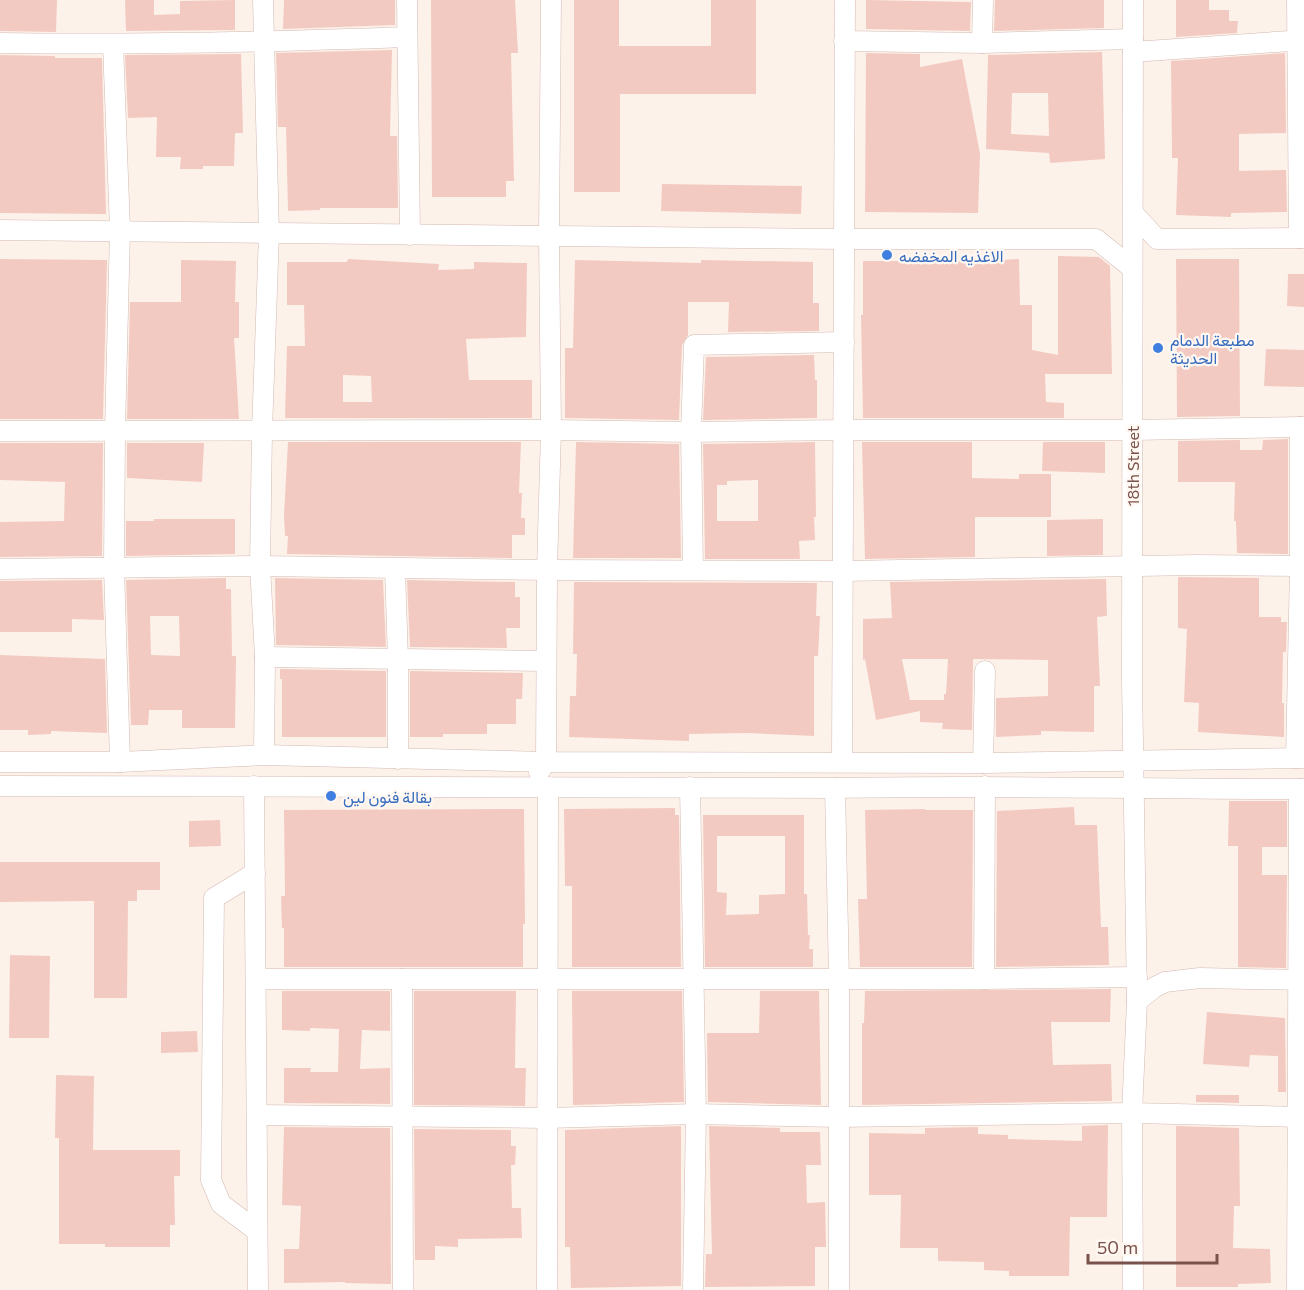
<svg xmlns="http://www.w3.org/2000/svg" width="1304" height="1290" viewBox="0 0 1304 1290" font-family="Commissioner,Vazirmatn,sans-serif">
  <style>
    .building { fill: #f3cac1; fill-rule: evenodd }
    .lines { fill: none; stroke-linecap: round; stroke-linejoin: round }
    .minor-casing { stroke: #d3b9b2; stroke-width: 21 }
    .minor { stroke: #fff; stroke-width: 20 }
    .shop-dot { fill: #3f7fe0; stroke: #fff7f1; stroke-width: 2 }
    .labels { text-anchor: middle; dominant-baseline: central; stroke-width: 4.5; stroke-linejoin: round; paint-order: stroke }
    .shop-label { font-size: 16px; fill: #366cbe; stroke: #fff7f1; text-anchor: start }
    .street-label { font-size: 16px; fill: #79524c; stroke: #fff7f1 }
  </style>
  <rect width="100%" height="100%" fill="#fdf2ea"/>
  <g class="building">
    <path d="M0 0H57L56 32 0 31Z"/>
    <path d="M125 0H154V15L180 14V1L235 0V30L126 31Z"/>
    <path d="M284 0H395V25L283 29Z"/>
    <path d="M431 0H515L518 53H511L514 181H506V197H432Z"/>
    <path d="M574 0H619V46H711V0H756V94H620V192H574Z"/>
    <path d="M866 0 971 2 970 31 866 29Z"/>
    <path d="M995 0H1104V28L994 31Z"/>
    <path d="M1176 0H1209V10H1229V21H1238L1237 33 1176 37Z"/>
    <path d="M392 50 390 136H397L398 208H320V210L288 211 286 127H278L276 53Z"/>
    <path d="M1102 52 1105 159 1050 163 1049 153 986 149 988 55ZM1012 93H1048L1049 136 1011 134Z"/>
    <path d="M866 53 920 54V67L962 59 980 154 978 213 865 212Z"/>
    <path d="M1285 53 1286 133 1239 134V171L1286 170 1287 212 1231 213V217L1176 215 1178 158H1172L1171 61Z"/>
    <path d="M241 54 243 133H235L234 166H203V169H180L181 157H156L157 117 128 118 125 55Z"/>
    <path d="M0 55 55 56V58H102L106 214 0 213Z"/>
    <path d="M662 184 802 186 801 214 661 211Z"/>
    <path d="M1058 256 1099 257 1110 266 1112 374H1045L1046 402 1064 403V418H863L861 315H863V261H986L1019 259 1020 305H1032V350L1058 355Z"/>
    <path d="M0 259 107 260 103 419H0Z"/>
    <path d="M348 259 439 264 438 270 474 269V262L527 263 526 337 466 339 469 380H532V418H285L287 346H305L304 305H287V262H347ZM343 375 371 376 372 402H343Z"/>
    <path d="M1176 259H1239L1240 416 1177 417Z"/>
    <path d="M181 260 236 261 235 302H239V338H234L239 419H127L130 302H181Z"/>
    <path d="M575 260 701 263V260L813 262V303H819V331L728 332 729 302H688V335L682 345 679 420 565 418V348H573Z"/>
    <path d="M1288 274H1304V307L1287 306Z"/>
    <path d="M1266 349 1304 350V387L1264 386Z"/>
    <path d="M814 355 815 380H817V418L703 420 706 357Z"/>
    <path d="M1288 439V554L1237 553 1236 521H1234L1235 482H1178V441L1240 440V450H1262L1263 440Z"/>
    <path d="M288 442H521L519 493H522L521 518H525V535H512V558L287 554 288 536H285L284 515Z"/>
    <path d="M576 442 679 444 681 558H573Z"/>
    <path d="M815 442 816 517H814L815 540 799 541 800 559H705L703 444ZM758 480V521H717V485H727V481Z"/>
    <path d="M862 442H972V478L1019 479V474H1051V517H975V557L865 559Z"/>
    <path d="M1043 442H1105V473L1042 471Z"/>
    <path d="M0 443H103L102 556 0 557V522L64 521 65 482 0 480Z"/>
    <path d="M127 443H204L202 482 127 478Z"/>
    <path d="M154 519H235V554L126 556V521H154Z"/>
    <path d="M1103 519V555L1047 556V520Z"/>
    <path d="M1178 577 1259 578V617H1281V622H1287L1286 652H1283L1282 703H1284V737L1198 732 1199 703 1184 702 1187 629 1178 628Z"/>
    <path d="M226 578V589H231L232 656H236L235 728H182V710H149L148 725H131L126 580ZM150 616H179L180 656 151 655Z"/>
    <path d="M275 578 383 580 386 647 276 645Z"/>
    <path d="M1106 579 1107 616 1097 617 1100 686H1094V732L1041 731V735L996 737V698L1048 696V660L973 659 972 730 942 729 943 723 920 722V711L876 720 865 659 863 660V619L892 618 890 582ZM902 659H948L946 694H944V700H910Z"/>
    <path d="M102 580 104 620 72 619V632H0V581Z"/>
    <path d="M407 580 515 582V597H520V628H506L507 648 410 647Z"/>
    <path d="M574 582 817 583 816 616H820L818 656H814V736L747 733 689 734V741L569 737 570 696H576L577 654H573Z"/>
    <path d="M0 655 105 659 107 733 51 731V734L28 735V730H0Z"/>
    <path d="M280 669 386 671V737H282V679H280Z"/>
    <path d="M410 671 523 673 522 699H516V724H487V734H443V737H410Z"/>
    <path d="M1229 801H1287V847H1262V875H1287L1286 968 1238 967V846H1228Z"/>
    <path d="M1074 807 1075 825H1097L1101 927H1108L1109 965 996 967 997 811Z"/>
    <path d="M675 808V815H679L681 967H572V886H565L564 809Z"/>
    <path d="M524 809 525 924H523V967H284V928H282L281 896H285L284 810Z"/>
    <path d="M925 809V810H973L972 967H860L858 899H867L865 810Z"/>
    <path d="M703 815H804V894H807L808 935H810L809 949H813V967H705ZM717 836H785V894L759 895V914L726 915 727 893 717 892Z"/>
    <path d="M220 820 221 846 189 847V821Z"/>
    <path d="M0 862H160V890H137V901H128L127 998H94V901L0 902Z"/>
    <path d="M10 955 50 956 49 1038H9Z"/>
    <path d="M1111 989 1110 1022H1051L1053 1065 1111 1064 1112 1101 862 1105V1023H864L865 991Z"/>
    <path d="M282 991H390V1031L362 1030 360 1069 390 1068V1104L284 1103V1068H311L310 1072H338L339 1029 310 1028V1031L282 1030Z"/>
    <path d="M414 991H516L515 1068H526L525 1106 414 1105Z"/>
    <path d="M572 991H682L684 1102 573 1105Z"/>
    <path d="M760 991H819L821 1105 708 1102 707 1033H759Z"/>
    <path d="M1207 1012 1285 1018 1286 1092H1278V1056L1250 1055 1249 1067 1203 1064Z"/>
    <path d="M197 1031 198 1052 161 1053V1032Z"/>
    <path d="M56 1075 94 1076 93 1150H180V1176H174L175 1225H170V1247H105V1244H59V1138H55Z"/>
    <path d="M1196 1095H1239V1103L1196 1102Z"/>
    <path d="M1108 1125 1107 1217H1070L1069 1276H1009V1271L984 1270V1262L938 1261V1248H900L901 1195H869V1133L925 1134V1128L978 1127V1134L1008 1135V1139L1082 1141V1126Z"/>
    <path d="M681 1126V1286L571 1288 570 1247H565V1130Z"/>
    <path d="M709 1126 780 1128V1132H820L821 1165H806L807 1203 825 1202 826 1247H815V1286L705 1287 706 1254H712Z"/>
    <path d="M1176 1126 1239 1128 1240 1206H1234L1233 1248 1270 1249 1271 1283 1238 1284V1287H1176Z"/>
    <path d="M284 1127 390 1128 391 1284 345 1283V1282L284 1283V1249H299L301 1206 282 1205Z"/>
    <path d="M414 1129 511 1130V1146H516L515 1165H511L512 1208H521L522 1238 458 1239V1247L435 1246V1260H415Z"/>
  </g>
  <g class="lines">
    <defs>
      <g id="minor">
        <path d="M263 0 269 234 262 431 260 566 265 657 264 755"/>
        <path d="M407 0 410 235"/>
        <path d="M1133 0 1132 679 1137 1001 1132 1113 1133 1290"/>
        <path d="M1297 0 1299 238"/>
        <path d="M844 41 982 43 1133 39"/>
        <path d="M0 43C136 45 271 42 406 37"/>
        <path d="M982 43 983 0"/>
        <path d="M113 44 120 230 115 431 114 568 120 762"/>
        <path d="M1133 52 1304 40"/>
        <path d="M1133 213 1157 239 1304 238"/>
        <path d="M0 230 843 239H1096L1132 268"/>
        <path d="M0 431 551 430 691 432 843 430H1132L1304 427"/>
        <path d="M0 569 260 566 547 570 843 571 1198 565 1304 566"/>
        <path d="M395 569 398 659V759"/>
        <path d="M693 570 691 432 694 345 844 342"/>
        <path d="M265 657 546 661"/>
        <path d="M1296 758 1300 566V427"/>
        <path d="M0 762H120L264 755 546 762 983 763 1304 758"/>
        <path d="M842 762 845 0"/>
        <path d="M983 763 985 671"/>
        <path d="M539 772 546 762 547 570 551 430 549 235 551 0"/>
        <path d="M0 786 835 788C991 785 1148 789 1304 789"/>
        <path d="M254 786 258 1290"/>
        <path d="M690 787 696 1114 693 1290"/>
        <path d="M835 788 839 979V1290"/>
        <path d="M255 873 214 898 211 1180 221 1204 257 1231"/>
        <path d="M256 979H984L1137 977"/>
        <path d="M402 979 403 1290"/>
        <path d="M984 979 985 786"/>
        <path d="M1137 1001 1155 987 1165 982 1200 978 1304 980"/>
        <path d="M257 1115 547 1118 696 1114 838 1117 1132 1113 1304 1117"/>
        <path d="M547 1290 548 787"/>
        <path d="M1297 1290 1299 789"/>
      </g>
    </defs>
    <use href="#minor" class="minor-casing"/>
    <use href="#minor" class="minor"/>
  </g>
  <g class="shop-dot">
    <circle cx="887" cy="255" r="6"/>
    <circle cx="1158" cy="348" r="6"/>
    <circle cx="331" cy="796" r="6"/>
  </g>
  <g class="labels">
    <g class="shop-label">
      <text x="899" y="255">الاغذيه المخفضه</text>
      <text x="1170" y="339">مطبعة الدمام<tspan x="1170" dy="18">الحديثة</tspan></text>
      <text x="343" y="796">بقالة فنون لين</text>
    </g>
    <g class="street-label">
      <text transform="translate(1132 466) rotate(-90)">18th Street</text>
    </g>
  </g>
  <path d="M1088 1254v9h129v-9" fill="none" stroke="#79524c" stroke-width="3"/>
  <text x="1097" y="1254" font-size="18" fill="#79524c" stroke="#fff7f1" stroke-width="4.5" paint-order="stroke">50 m</text>
</svg>
